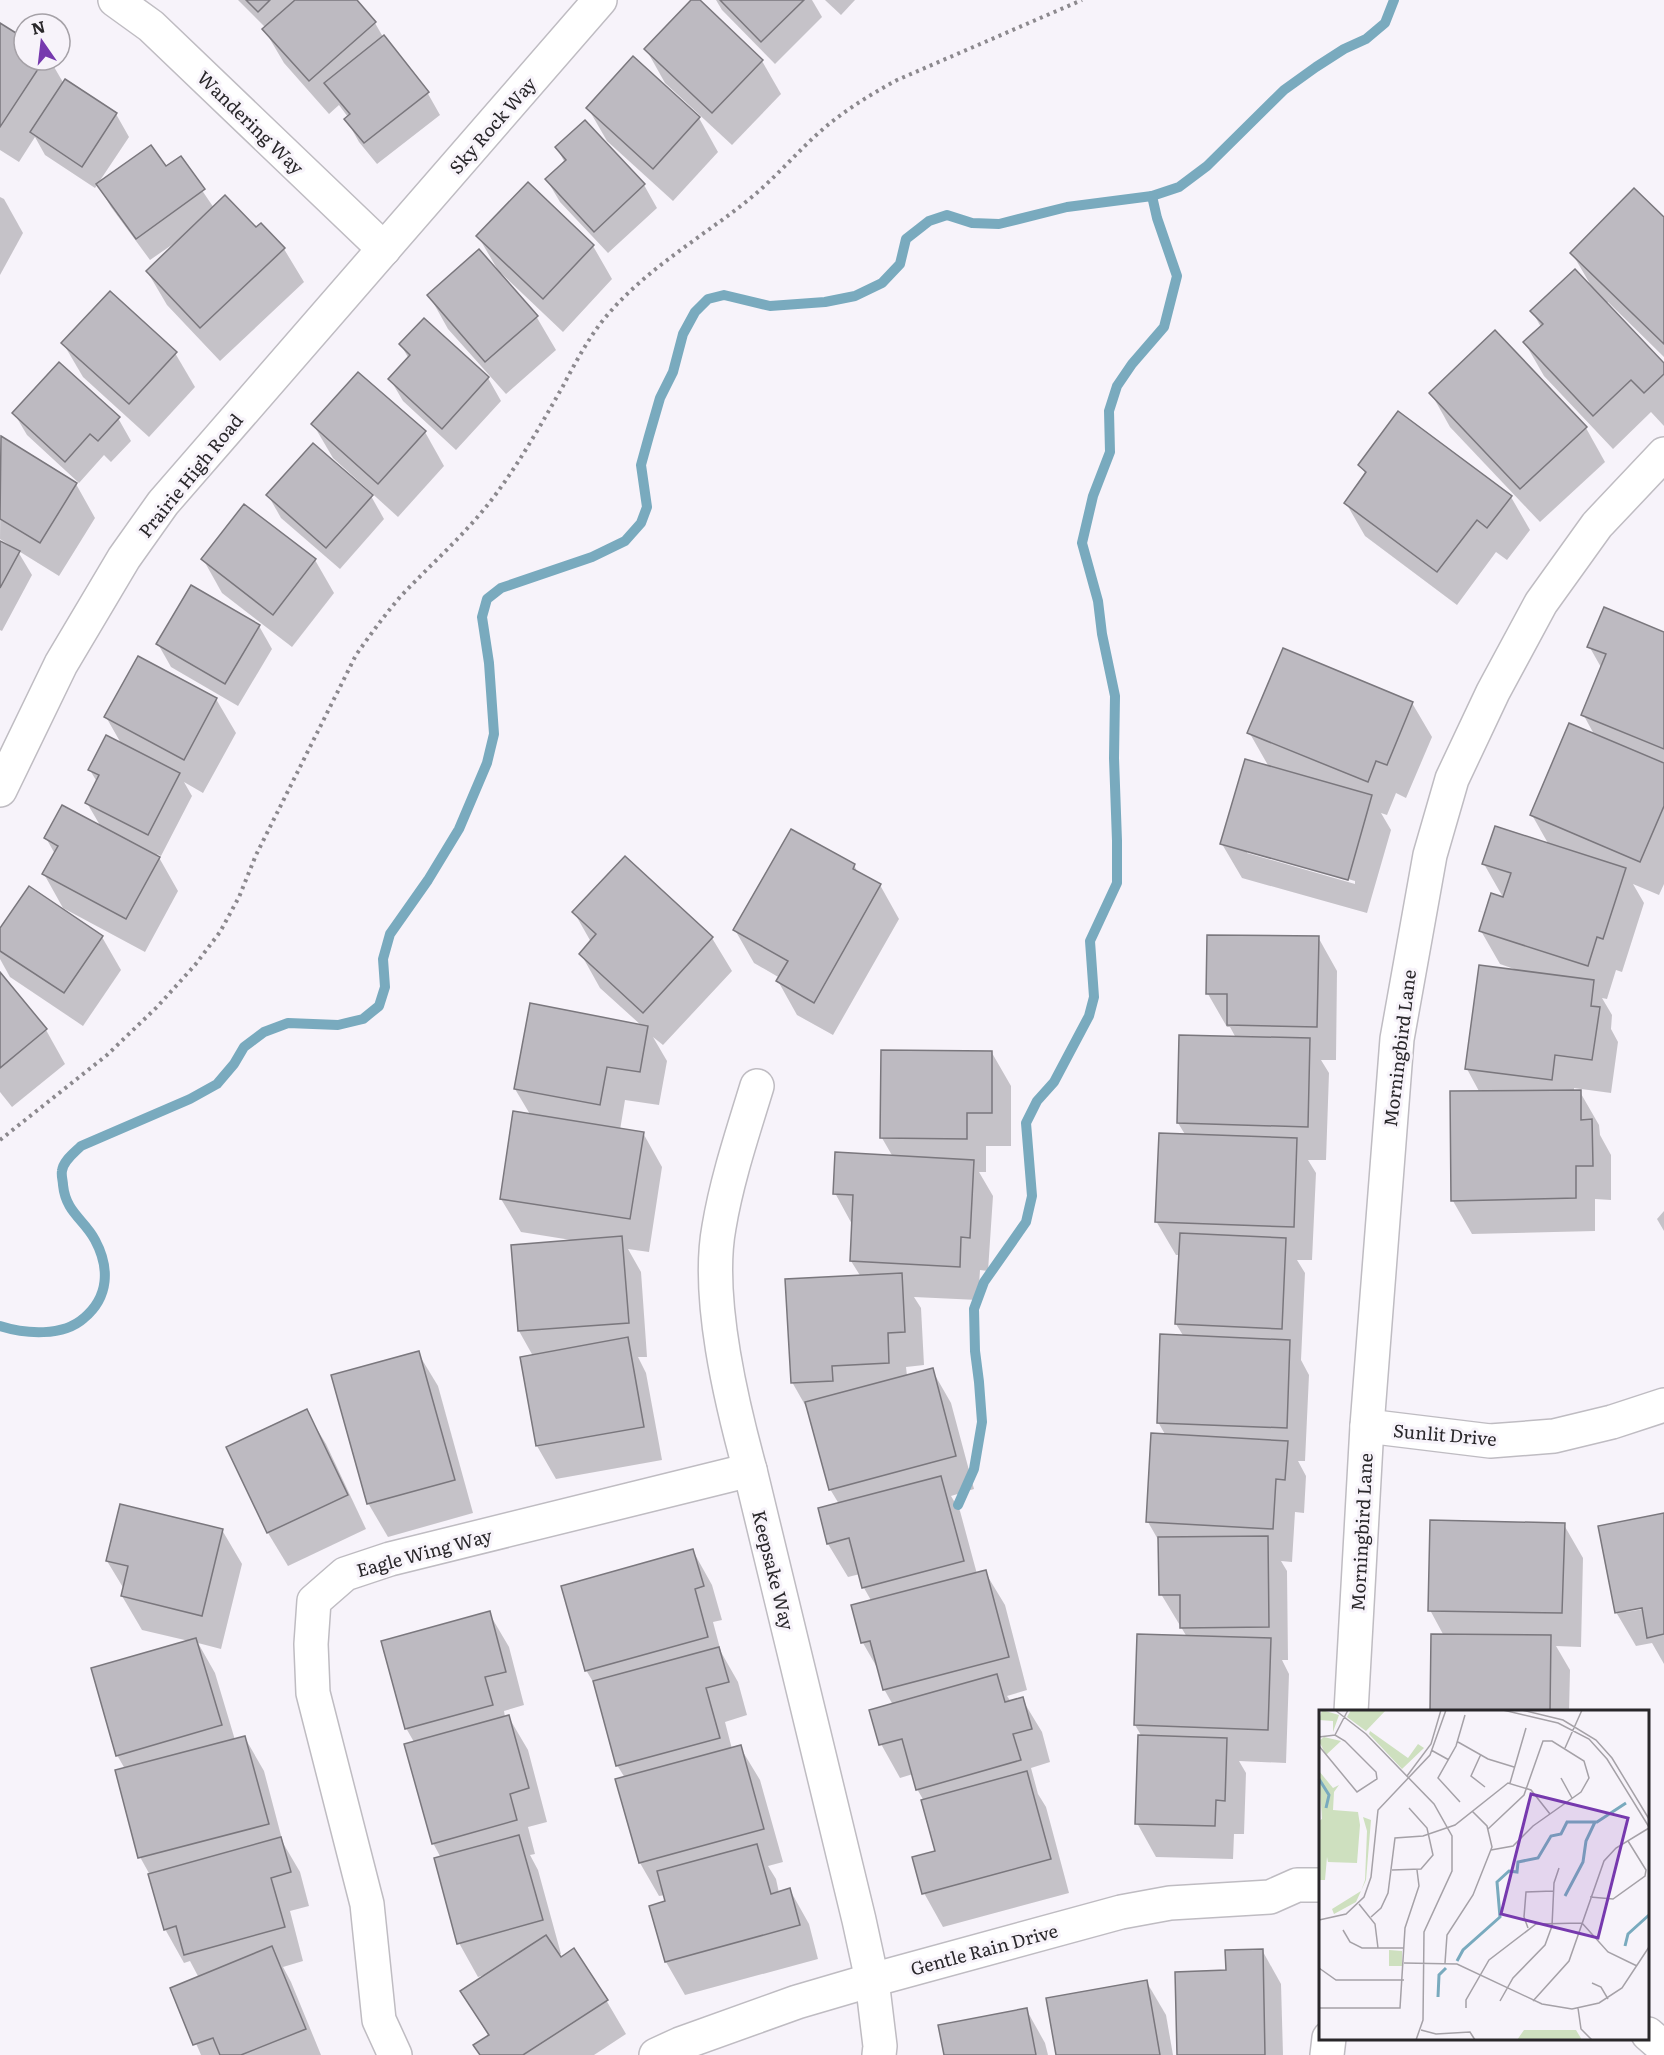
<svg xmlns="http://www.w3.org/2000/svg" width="1664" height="2055" viewBox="0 0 1664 2055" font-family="Literata,serif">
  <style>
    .shadow { fill: #0003; fill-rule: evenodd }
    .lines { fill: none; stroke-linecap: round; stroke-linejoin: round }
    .stream { stroke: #79aabe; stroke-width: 10 }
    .building { fill: #bdbac1; stroke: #7a777d; stroke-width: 1.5 }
    .minor-casing { stroke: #bfbcc2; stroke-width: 36 }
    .path { stroke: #8c898e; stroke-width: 4; stroke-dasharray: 3 4.5; stroke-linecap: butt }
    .minor { stroke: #fff; stroke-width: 33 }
    .labels { text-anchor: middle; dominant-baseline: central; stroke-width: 6; stroke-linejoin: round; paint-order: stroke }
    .street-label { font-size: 18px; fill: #29272a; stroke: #f7f3fa }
    .inset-river { fill: none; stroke: #79aabe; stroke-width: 3 }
    .inset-road { fill: none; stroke: #a5a1a7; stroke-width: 1.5 }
    .view { fill: #7639ae; fill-opacity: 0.15; stroke: #7639ae; stroke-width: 3 }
    .inset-edge { fill: none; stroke: #29272a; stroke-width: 3 }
  </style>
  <rect width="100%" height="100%" fill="#f7f3fa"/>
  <g class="shadow">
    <path d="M238 0H355L375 23 383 37 427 92 440 115 377 164 359 142 346 119 348 117 339 105 329 114 284 63 264 29 266 28Z"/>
    <path d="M693 0H698L762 61 781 94 732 145 665 83 646 49Z"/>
    <path d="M716 0H812L822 17 775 64 722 10Z"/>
    <path d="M825 0H855L841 15Z"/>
    <path d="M0 24 24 40V60H50L64 84 66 81 116 114 129 137 95 188 45 155 35 137 19 162 0 150Z"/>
    <path d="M588 108 699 118 718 152 673 201 607 141Z"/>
    <path d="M585 122 644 185 657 208 608 253 560 202 547 180 565 163 557 148Z"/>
    <path d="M180 158 214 208 256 229 284 249 304 282 220 361 167 305 147 271 177 243 176 242 150 260 111 207 98 185 166 168Z"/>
    <path d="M0 197 4 199 23 233 0 275Z"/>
    <path d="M1664 219V357L1608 302 1606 304 1664 365V426L1651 412 1613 449 1544 376 1525 343 1541 327 1532 311 1593 289 1572 253Z"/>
    <path d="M478 236 593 246 612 279 563 332 501 273 499 275 536 316 556 350 506 394 448 329 429 295 499 272Z"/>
    <path d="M424 320 488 378 501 401 456 450 403 401 390 379 409 359 401 345Z"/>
    <path d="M1495 333 1586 428 1605 462 1540 522 1450 427 1431 393Z"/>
    <path d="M63 343 175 353 195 387 149 437 83 377Z"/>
    <path d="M14 413 118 418 131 441 111 462 104 455 79 483 27 435Z"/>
    <path d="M313 424 425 432 444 466 398 517 333 458Z"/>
    <path d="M1 438 76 484 95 518 59 576 17 550 32 575 2 631 0 630V543L8 547 9 545 0 539Z"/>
    <path d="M1360 465 1511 497 1530 530 1507 560 1496 552 1457 605 1365 536 1346 503 1366 475Z"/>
    <path d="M268 495 371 496 384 519 340 569 281 518Z"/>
    <path d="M203 559 315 560 334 593 292 647 222 593Z"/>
    <path d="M259 626 272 649 238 706 171 667 158 644Z"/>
    <path d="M1664 634V884L1659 895 1633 884 1644 903 1622 972 1616 970 1607 999 1602 998 1612 1015 1611 1029 1618 1042 1611 1093 1574 1088V1092H1580L1599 1125 1600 1135 1611 1155V1200L1595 1199V1231L1472 1234 1453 1201 1480 1093 1467 1069 1517 970 1500 964 1481 931 1504 899 1484 864 1549 845 1532 815 1595 736 1583 714 1602 669 1589 646Z"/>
    <path d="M216 699 236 733 203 793 184 782 192 796 161 856 157 854 178 891 145 952 63 908 44 874 55 854 46 838 101 827 87 803 97 782 90 770 122 745 106 717Z"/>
    <path d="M1412 703 1432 737 1406 798 1396 793 1387 815 1381 813 1391 830 1367 913 1242 878 1222 844 1269 767 1249 732ZM1247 850 1355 881V884L1247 853Z"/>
    <path d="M854 865 858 873 880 885 899 919 833 1035 797 1015 778 981 780 978 754 963 735 930Z"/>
    <path d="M574 912 712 938 732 971 663 1045 653 1037 667 1061 659 1105 625 1100 620 1130 643 1133 662 1167 649 1252 628 1249 641 1272 647 1357H638L646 1373 662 1460 556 1479 537 1446 533 1356 519 1331 513 1246 571 1240 521 1232 501 1199 531 1116 515 1089 642 1026 600 988 581 954 591 942Z"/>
    <path d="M0 930 102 937 121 970 83 1026 10 977 0 959Z"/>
    <path d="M1318 937 1337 971 1336 1060H1321L1329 1073 1326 1160H1308L1316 1173 1312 1260H1297L1305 1273 1301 1360 1309 1375 1305 1461H1298L1306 1476 1304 1513 1295 1512 1292 1562 1281 1561 1287 1571 1288 1660H1282L1289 1674 1286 1763 1239 1761 1246 1773 1244 1834H1234L1233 1859 1156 1857 1137 1823 1142 1737 1135 1725 1187 1637 1161 1594 1160 1543 1148 1522 1166 1436 1158 1422 1184 1337 1176 1324 1180 1255H1176L1156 1221 1186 1136 1178 1123 1236 1038 1230 1027H1227L1208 994Z"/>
    <path d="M0 974 46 1030 65 1064 12 1107 0 1092Z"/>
    <path d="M992 1053 1011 1086V1146H986V1172H979L993 1196 988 1271 980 1270 978 1300 914 1297 921 1308 924 1365 906 1367 907 1376 932 1370 951 1403 974 1489 951 1496 960 1511 977 1574 985 1572 1005 1605 1027 1690 1007 1696 1011 1702 1022 1699 1042 1732 1050 1762 1031 1768 1038 1794 1046 1807 1069 1893 943 1927 924 1893 937 1852 924 1801 917 1789 913 1774 900 1778 881 1744 893 1705 884 1689 879 1671 863 1643 853 1607 872 1602 864 1588 860 1574 848 1577 828 1544 819 1510 839 1504 830 1489 809 1412 792 1382 861 1277 851 1261 853 1226 835 1193 893 1157 882 1138Z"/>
    <path d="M1664 1211V1231L1657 1219Z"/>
    <path d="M418 1353 438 1386 473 1513 388 1537 368 1503Z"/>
    <path d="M306 1411 326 1444 366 1529 288 1566 268 1533 228 1448Z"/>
    <path d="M1664 1515V1664L1652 1643 1636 1646 1616 1612ZM1649 1605 1650 1608 1626 1612V1609Z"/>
    <path d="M1564 1525 1583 1558 1581 1647 1556 1646 1570 1670 1569 1712H1432L1444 1636 1430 1610Z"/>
    <path d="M222 1530 242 1564 221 1649 198 1643 215 1673 235 1740 245 1738 264 1771 283 1843 300 1872 309 1906 290 1911 303 1961 283 1967 291 1982 321 2055H201L172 1988 199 1978 190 1961 184 1963 165 1929 150 1875 140 1857 125 1769 117 1755 189 1641 142 1630 122 1596 124 1589 107 1561Z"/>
    <path d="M693 1551 712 1585 722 1620 713 1622 721 1652 738 1682 747 1715 725 1722 732 1749 740 1747 760 1780 783 1862 768 1866 776 1879 779 1893 790 1890 809 1924 818 1959 685 1995 666 1962 667 1902 665 1895 659 1896 640 1863 625 1778 617 1765 596 1687 586 1670Z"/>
    <path d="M489 1613 509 1647 524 1705 504 1711 505 1717 508 1716 528 1750 547 1822 528 1827 535 1854 530 1855 538 1870 561 1954 558 1955 606 2000 626 2034 594 2055H481L489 2037 462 1991 487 1974 478 1977 459 1943 441 1858 433 1843 414 1742 406 1728Z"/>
    <path d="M1262 1950 1281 1984 1283 2055H1178L1228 1972Z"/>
    <path d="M1146 1981 1166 2015 1173 2055H1058Z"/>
    <path d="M1026 2009 1045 2043 1048 2055H946Z"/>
  </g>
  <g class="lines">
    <g class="stream">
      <path d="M0 1326C25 1334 63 1337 84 1318 109 1297 110 1268 95 1240 84 1219 66 1213 63 1185 63 1181 61 1175 62 1171 63 1161 74 1153 81 1146L190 1099 217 1084 234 1064 244 1047 264 1032 288 1023 338 1025 363 1019 379 1006 385 987 383 959 390 934 428 880 459 829 487 763 494 734 489 663 482 617 487 599 501 588 592 557 625 541 641 523 647 507 641 465 649 436 660 398 673 372 683 334 695 312 708 299 724 295 770 306 825 302 855 296 882 283 900 264 906 239 929 221 947 215 972 223 999 224 1067 207 1152 196 1179 187 1207 166 1284 90 1316 67 1344 49 1366 39 1385 23 1394 0"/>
      <path d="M958 1505 974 1469 982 1422 979 1382 975 1351 974 1309 984 1282 1026 1222 1032 1196 1026 1123 1037 1101 1054 1082 1089 1016 1094 997 1090 941 1117 883V841L1114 758 1115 696 1102 634 1098 601 1082 543 1093 496 1110 452 1109 411 1117 386 1132 364 1164 327 1177 276 1157 218 1152 196"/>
    </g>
  </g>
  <g class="building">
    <path d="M246 0H270L258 12Z"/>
    <path d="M295 0H357L376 22 309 81 262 29Z"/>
    <path d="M691 0H700L763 60 712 113 644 49Z"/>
    <path d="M720 0H804L761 42Z"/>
    <path d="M0 23 24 38V60H44L0 127Z"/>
    <path d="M384 35 429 92 364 143 344 119 350 114 324 83Z"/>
    <path d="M633 56 700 117 653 169 586 108Z"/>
    <path d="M65 79 117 113 82 167 30 132Z"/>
    <path d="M585 120 645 184 594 232 545 179 566 160 555 147Z"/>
    <path d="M151 145 166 166 181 156 205 189 136 239 96 184Z"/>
    <path d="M528 182 594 245 543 299 476 236Z"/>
    <path d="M1634 188 1664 217V344L1570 253Z"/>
    <path d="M225 195 256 227 261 223 285 248 200 328 146 271Z"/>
    <path d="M479 249 538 316 485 362 427 295Z"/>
    <path d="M1575 269 1664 363V374L1644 393 1631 380 1593 416 1523 342 1543 324 1530 311Z"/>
    <path d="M110 291 177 352 129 404 61 343Z"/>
    <path d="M424 318 489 377 442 429 388 379 410 355 399 344Z"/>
    <path d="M1495 330 1587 427 1520 489 1429 393Z"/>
    <path d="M59 362 120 417 98 441 90 434 65 462 12 413Z"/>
    <path d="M358 372 426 431 378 484 311 424Z"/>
    <path d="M1398 411 1512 496 1487 528 1477 520 1437 572 1344 503 1366 472 1358 465Z"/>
    <path d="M1 436 77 483 40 543 0 519Z"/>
    <path d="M313 443 373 495 326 548 266 495Z"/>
    <path d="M244 504 316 559 273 615 201 559Z"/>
    <path d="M0 541 20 551 0 588Z"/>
    <path d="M191 585 260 625 225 684 156 644Z"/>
    <path d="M1604 607 1664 632V749L1581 715 1606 654 1587 647Z"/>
    <path d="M1283 648 1413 702 1387 765 1376 761 1368 782 1247 733Z"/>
    <path d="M138 656 217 698 184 760 104 717Z"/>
    <path d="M1569 723 1664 763V806L1640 862 1530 815Z"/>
    <path d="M106 735 180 773 148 835 85 803 99 775 88 770Z"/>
    <path d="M1245 759 1372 795 1348 880 1220 844Z"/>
    <path d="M62 805 160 857 126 919 42 874 58 846 44 838Z"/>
    <path d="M1495 826 1626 868 1603 939 1597 937 1588 966 1479 931 1491 893 1503 897 1511 873 1482 864Z"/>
    <path d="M791 829 855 864 853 869 881 884 814 1003 776 981 788 961 733 930Z"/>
    <path d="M625 856 713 937 643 1013 579 954 596 934 572 912Z"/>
    <path d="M29 886 103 936 64 993 0 951V928Z"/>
    <path d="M1207 935 1319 936 1317 1027 1227 1025V994H1206Z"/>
    <path d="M1479 965 1594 980 1591 1006 1600 1007 1592 1060 1555 1055 1552 1080 1465 1069Z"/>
    <path d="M0 972 47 1029 0 1068Z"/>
    <path d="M530 1003 648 1026 640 1072 607 1067 600 1105 514 1089Z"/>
    <path d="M1179 1035 1310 1038 1308 1127 1177 1123Z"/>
    <path d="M881 1050 992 1051V1113H967V1139L880 1138Z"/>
    <path d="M1581 1090V1120L1592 1119 1593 1166H1576V1198L1451 1201 1450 1091Z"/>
    <path d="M513 1111 644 1132 630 1219 500 1199Z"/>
    <path d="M1159 1133 1297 1138 1294 1227 1155 1222Z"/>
    <path d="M835 1152 974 1160 970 1238 961 1237 960 1267 850 1261 853 1195 833 1194Z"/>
    <path d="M1180 1233 1286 1238 1282 1329 1175 1324Z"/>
    <path d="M622 1236 629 1323 518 1331 511 1245Z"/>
    <path d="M902 1273 905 1332 888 1333 889 1363 832 1366 833 1381 791 1383 785 1279Z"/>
    <path d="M1160 1334 1290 1340 1287 1428 1157 1423Z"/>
    <path d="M628 1337 644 1427 536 1446 520 1357Z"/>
    <path d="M419 1351 455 1480 367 1504 331 1375Z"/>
    <path d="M933 1368 956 1456 829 1490 805 1402Z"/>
    <path d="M307 1409 348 1495 267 1533 226 1447Z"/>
    <path d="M1151 1433 1288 1441 1285 1480 1276 1479 1273 1529 1146 1522Z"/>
    <path d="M941 1476 964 1561 862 1588 849 1538 827 1544 818 1508Z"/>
    <path d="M120 1504 223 1529 202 1616 121 1596 128 1566 106 1561Z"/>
    <path d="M1664 1513V1634L1647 1638 1642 1608 1615 1613 1598 1526Z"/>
    <path d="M1430 1520 1565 1523 1562 1613 1428 1611Z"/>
    <path d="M1268 1536 1269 1627 1180 1628V1595H1159L1158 1537Z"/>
    <path d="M693 1549 704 1586 695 1589 708 1637 585 1671 561 1586Z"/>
    <path d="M986 1570 1009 1657 883 1690 870 1641 861 1643 851 1605Z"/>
    <path d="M490 1611 506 1672 485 1677 493 1705 405 1729 381 1641Z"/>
    <path d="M1137 1634 1271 1638 1268 1730 1134 1725Z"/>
    <path d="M1431 1634 1551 1635 1550 1712H1430Z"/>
    <path d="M196 1638 222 1725 116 1756 91 1668Z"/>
    <path d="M719 1647 729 1682 706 1688 720 1738 616 1766 593 1681Z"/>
    <path d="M997 1674 1005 1702 1023 1697 1032 1729 1013 1734 1021 1760 916 1790 902 1739 879 1745 869 1710Z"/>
    <path d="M509 1715 529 1788 510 1794 517 1820 432 1844 404 1744Z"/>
    <path d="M1138 1735 1227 1738 1225 1801 1216 1800 1215 1826 1135 1824Z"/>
    <path d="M245 1736 269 1824 138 1858 115 1770Z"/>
    <path d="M741 1745 764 1829 639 1863 615 1779Z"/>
    <path d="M1027 1771 1051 1859 922 1894 912 1857 935 1851 921 1800Z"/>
    <path d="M519 1835 543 1920 457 1944 434 1858Z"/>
    <path d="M281 1837 291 1872 271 1878 285 1927 184 1955 176 1926 164 1930 148 1874Z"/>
    <path d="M757 1844 771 1894 790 1888 800 1925 665 1962 649 1906 665 1901 657 1871Z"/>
    <path d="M546 1935 561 1957 574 1948 608 2000 523 2055H480L473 2045 489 2035 460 1991Z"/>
    <path d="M272 1946 306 2029 241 2055H220L213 2038 193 2045 170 1988Z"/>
    <path d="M1263 1949 1265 2055H1177L1175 1972 1226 1970 1225 1950Z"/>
    <path d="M1147 1980 1160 2055H1056L1046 1998Z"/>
    <path d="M1027 2008 1036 2055H944L938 2025Z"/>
  </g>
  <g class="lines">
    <defs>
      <g id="minor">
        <path d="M115 0 151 26 384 249"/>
        <path d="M0 790 61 664 124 558 163 503 600 0"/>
        <path d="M757 1086C743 1132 727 1179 719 1227 706 1297 731 1401 750 1470L859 1920 872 1980 880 2046 879 2055"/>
        <path d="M1367 1426 1490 1441 1554 1436 1612 1422 1664 1405"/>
        <path d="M1351 1712 1367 1426 1397 1039 1430 855 1452 779 1493 692 1541 603 1597 525 1664 454"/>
        <path d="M1648 2034 1664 2048"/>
        <path d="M395 2055 379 2020 367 1904 313 1693 311 1644 314 1601 345 1574 390 1559 750 1470"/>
        <path d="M656 2055 680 2044 797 2002 872 1980 1121 1912 1170 1903 1270 1897 1297 1885H1320"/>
        <path d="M1327 2055 1329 2038"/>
      </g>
    </defs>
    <use href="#minor" class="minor-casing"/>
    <path class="path" d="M0 1140 107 1055 157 1007 195 965 220 932 239 897 256 855 356 655C370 635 384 616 400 597 432 563 468 532 496 494 521 460 542 423 563 386 574 365 586 343 600 324 639 274 693 243 742 205 768 185 789 161 812 139 837 115 866 97 897 80L1082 0"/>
    <use href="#minor" class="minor"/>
  </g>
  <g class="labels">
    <g class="street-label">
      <text transform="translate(251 122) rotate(44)">Wandering Way</text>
      <text transform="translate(492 125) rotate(-49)">Sky Rock Way</text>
      <text transform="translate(190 475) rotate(-51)">Prairie High Road</text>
      <text transform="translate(1399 1048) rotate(-83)">Morningbird Lane</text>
      <text transform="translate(1445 1434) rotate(5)">Sunlit Drive</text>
      <text transform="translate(1361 1532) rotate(-87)">Morningbird Lane</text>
      <text transform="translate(424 1552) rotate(-15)">Eagle Wing Way</text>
      <text transform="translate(774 1570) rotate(76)">Keepsake Way</text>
      <text transform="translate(984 1949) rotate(-15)">Gentle Rain Drive</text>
    </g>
  </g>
  <g transform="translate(1319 1710)">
    <rect width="330" height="330" fill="#f7f3fa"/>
    <path d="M3 0 20 5 14 22V11L0 10ZM32 0H67L47 21 28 7ZM51 21 89 48 99 34 105 38 83 59 50 24ZM5 27 22 31 7 45 0 31ZM0 61 14 78 20 75 15 82 14 100 39 102 41 115 38 153 9 152 8 147 6 170H0V111L3 109ZM44 107 52 110 47 170 37 192 15 204 13 199 42 181 46 170 48 121ZM70 240 83 241V256H70ZM205 320H257L263 330H198Z" fill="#cee0bf"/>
    <path class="inset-river" d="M0 69 10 85 7 98M246 186 264 152 267 131 276 112M306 236 309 224 330 205M138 251 144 240 181 207 178 172 190 161 198 162 199 152 219 148 232 126 242 124 248 112H278L307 93M119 287 120 265 127 258"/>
    <path class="inset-road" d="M16 0 47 24 115 94 133 126V161L105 222 104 310 97 330M184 0 239 13 270 29 288 49 330 117M203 0 244 10 277 30 293 48 330 109M16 25 29 0M0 27 16 25 26 31 57 62 58 69 38 82 0 36M139 32 169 49 195 57M246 38 263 0M112 40 130 50M162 44 152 66 166 77M88 66 112 34 122 0M242 68 253 88M191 73 207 18M141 92 119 68 137 36 146 5M169 119 205 85 224 31H233L265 51 270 68 262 82 214 116 194 136 172 140M73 160 102 159 114 145 108 118 90 98M271 187 294 189 326 166 327 160 309 131M40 194 56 214 59 238M52 207 62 198 69 183 76 128 104 126 136 115 189 73 212 80 231 104M0 210 27 204 45 187 52 167 59 100 111 45 127 0M209 218 205 207 207 182 234 181M24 220 31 232 43 238H85M85 253 138 254 223 294 253 299 280 293 303 278 330 237M126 253 128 225 154 185 173 137 168 116 153 101M0 258 17 270H85M273 273 282 277 289 289M181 291 194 268 226 235 233 216 235 173 240 158M214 291 250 251 285 151 297 138 330 118M0 298H81L86 218 100 176 98 160M147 298V290L170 250 217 214 263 213 289 242 318 256M259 298 262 319 273 330M102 320 117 324 151 322 156 330"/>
    <path class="view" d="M212 84 309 108 279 228 182 204Z"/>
    <rect width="330" height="330" class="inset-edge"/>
  </g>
  <g transform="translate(42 42) rotate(346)"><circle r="28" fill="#f7f3fa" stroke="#a5a1a7" stroke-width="1.5"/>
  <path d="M0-4.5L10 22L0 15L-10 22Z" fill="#7639ae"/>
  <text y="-9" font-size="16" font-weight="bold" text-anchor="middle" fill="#29272a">N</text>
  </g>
</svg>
